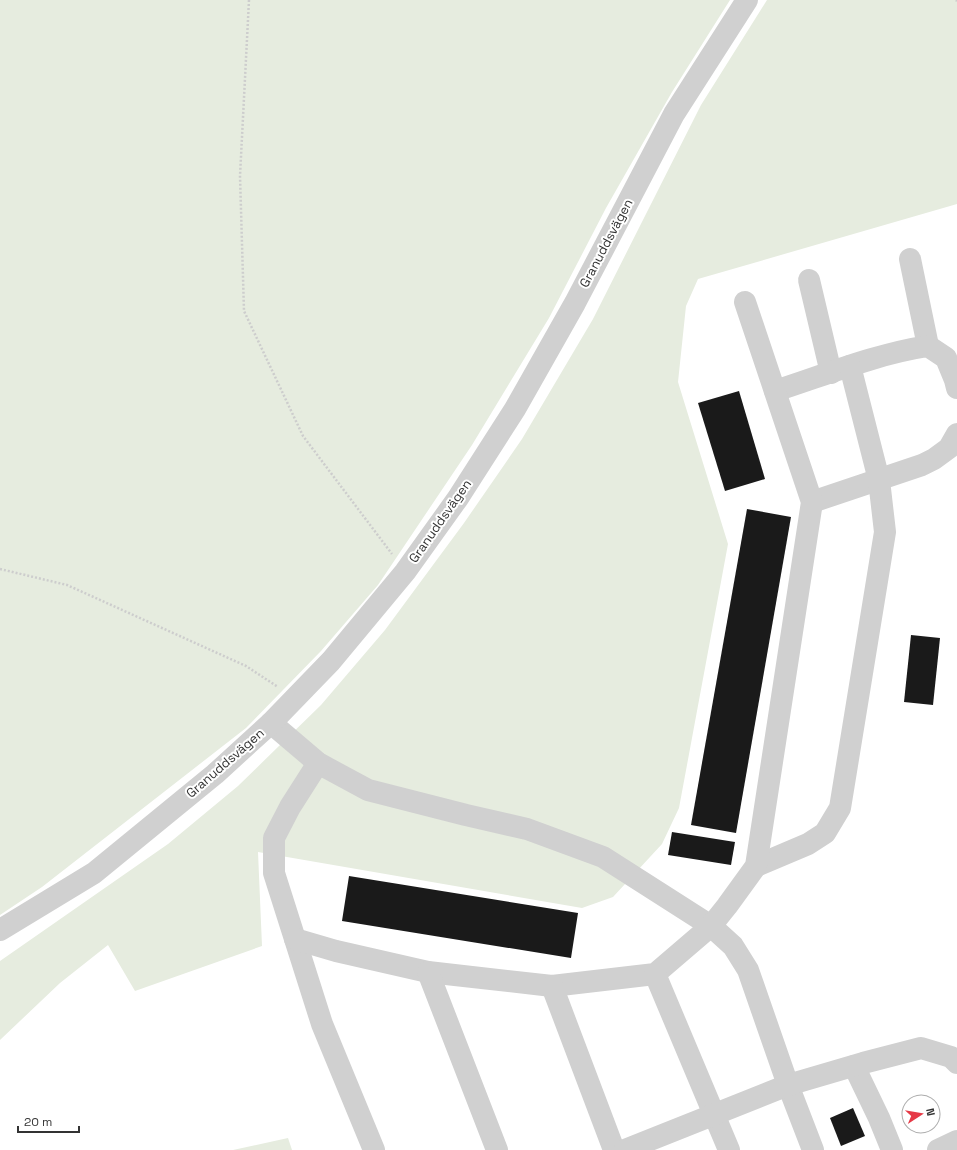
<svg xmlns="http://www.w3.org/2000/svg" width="957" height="1150" viewBox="0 0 957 1150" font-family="'Space Grotesk',sans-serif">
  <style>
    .green { fill: #e6ecdf }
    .building { fill: #1a1a1a }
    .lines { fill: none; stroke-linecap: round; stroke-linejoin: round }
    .path { stroke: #cdcdcd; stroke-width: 2.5; stroke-dasharray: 2 2; stroke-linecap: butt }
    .minor { stroke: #d0d0d0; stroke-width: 22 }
    .labels { text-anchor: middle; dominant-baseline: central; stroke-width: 4; stroke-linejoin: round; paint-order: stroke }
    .street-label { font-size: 13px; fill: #333; stroke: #fff }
  </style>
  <rect width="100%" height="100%" fill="#fff"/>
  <g class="green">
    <path d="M0 0H730L672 92 606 208 549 318 472 445 378 585 321 651 246 728 42 887 0 915Z"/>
    <path d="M767 0H957V204L698 279 686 306 678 382 728 544 679 808 662 844 613 897 582 908 258 852 262 946 135 991 108 945 60 983 0 1040V961L168 844 238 786 321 705 385 630 464 523 522 439 593 319 701 105Z"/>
    <path d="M288 1138 292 1150H233Z"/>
  </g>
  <g class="building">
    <path d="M739 391 765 479 725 491 698 403Z"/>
    <path d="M747 509 791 517 736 833 691 825Z"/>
    <path d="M911 635 940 638 933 705 904 702Z"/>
    <path d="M672 832 735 842 731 865 668 855Z"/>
    <path d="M349 876 578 913 571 958 342 921Z"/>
    <path d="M853 1108 865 1136 841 1146 830 1118Z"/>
  </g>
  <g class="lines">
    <g class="path">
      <path d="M249 0 240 176 244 311 303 436 392 554"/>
      <path d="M956 0 957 1"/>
      <path d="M0 569 67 585 246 666 278 687"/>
    </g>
    <g class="minor">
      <path d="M910 259 928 346"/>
      <path d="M809 280 831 373"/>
      <path d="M775 391C825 375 876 354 928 346L946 358 955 380 957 388"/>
      <path d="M812 502 922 465 934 459 949 448 957 434"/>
      <path d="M271 723 318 763 368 790 466 815 527 829 603 857 711 926 733 946 748 970 788 1085 813 1150"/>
      <path d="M318 763 290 807 274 838V873L322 1024 374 1150"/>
      <path d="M756 866 808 844 825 833 840 808 885 532 879 480 850 366"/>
      <path d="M0 930 94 873 215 774 271 723 331 661 405 572 458 498 515 409 575 303 674 114 747 0"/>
      <path d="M295 939 336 951 428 972 552 986 655 974 711 926 727 906 756 866 812 502 745 302"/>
      <path d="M428 972 497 1150"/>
      <path d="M655 974 729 1150"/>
      <path d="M552 986 614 1150"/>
      <path d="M854 1066 879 1118 892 1150"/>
      <path d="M625 1150 788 1085 863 1063 921 1048 951 1057 957 1063"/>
      <path d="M938 1150 957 1141"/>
    </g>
  </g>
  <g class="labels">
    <g class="street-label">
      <text transform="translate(606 243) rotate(-62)">Granuddsvägen</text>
      <text transform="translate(440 521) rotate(-55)">Granuddsvägen</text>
      <text transform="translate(225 763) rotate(-41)">Granuddsvägen</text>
    </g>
  </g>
  <g transform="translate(921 1114) rotate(78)"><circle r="19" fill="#ffffff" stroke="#adadad"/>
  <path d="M0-3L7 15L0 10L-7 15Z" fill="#e63946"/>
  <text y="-6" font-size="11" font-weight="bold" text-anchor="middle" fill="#333333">N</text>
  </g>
  <path d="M18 1126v6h61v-6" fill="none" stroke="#333333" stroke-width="2"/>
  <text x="24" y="1126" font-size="12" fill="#333333" stroke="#ffffff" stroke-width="3" paint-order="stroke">20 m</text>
</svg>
